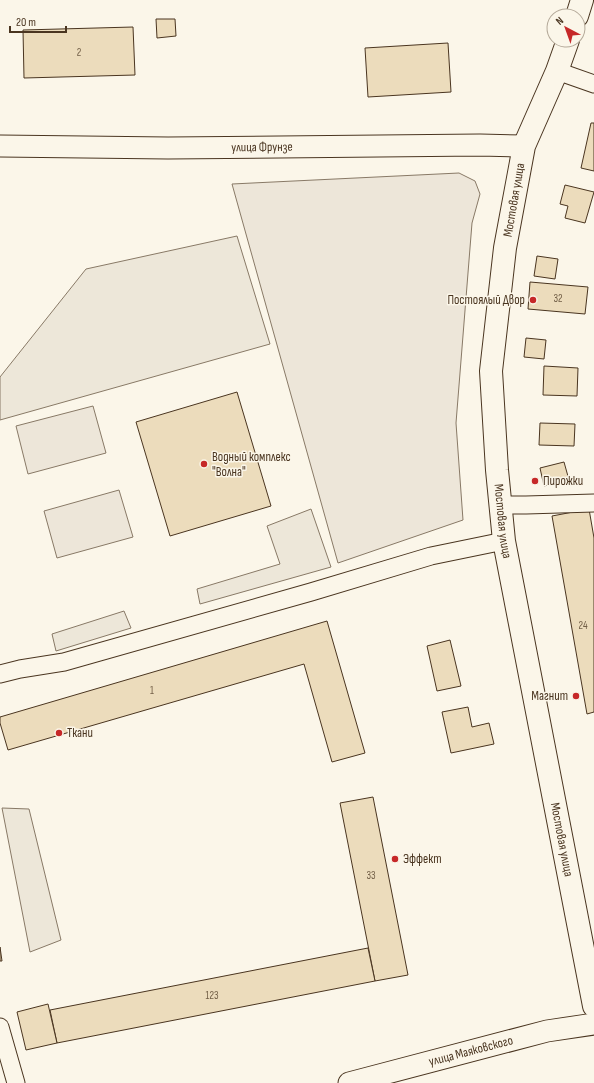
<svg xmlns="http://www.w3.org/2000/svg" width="594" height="1083" viewBox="0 0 594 1083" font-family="'Sofia Sans Condensed',sans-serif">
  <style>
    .green { fill: #ede6d9; stroke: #887966 }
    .parking { fill: #ede7d9; stroke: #887966 }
    .building { fill: #ecdcbc; stroke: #4a3520 }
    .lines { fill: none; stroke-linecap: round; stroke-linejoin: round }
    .minor-casing { stroke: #4a3520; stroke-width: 19 }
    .tertiary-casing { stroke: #4a3520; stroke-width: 23 }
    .secondary-casing { stroke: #4a3520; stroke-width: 24 }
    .minor { stroke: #fbf6e9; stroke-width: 17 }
    .tertiary { stroke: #fbf6e9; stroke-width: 21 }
    .secondary { stroke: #fbf6e9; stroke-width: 22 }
    .poi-dot { fill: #c62828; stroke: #fbf6e9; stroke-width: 1.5 }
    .labels { text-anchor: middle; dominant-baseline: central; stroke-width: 3; stroke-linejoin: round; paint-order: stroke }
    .number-label { font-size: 11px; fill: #725f47 }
    .street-label { font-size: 13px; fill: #4a3520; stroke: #fbf6e9 }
    .poi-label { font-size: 13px; fill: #4a3520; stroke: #fbf6e9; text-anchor: start }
  </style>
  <rect width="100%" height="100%" fill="#fbf6e9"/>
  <g class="green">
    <path d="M459 173 475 181 480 194 472 223 456 423 463 520 338 563 232 184Z"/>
    <path d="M93 406 106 453 28 474 16 426Z"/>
    <path d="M119 490 133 537 57 558 44 511Z"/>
  </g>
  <g class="parking">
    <path d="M237 236 270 344 0 420V377L86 269Z"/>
    <path d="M311 509 331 567 200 604 197 589 280 564 267 526Z"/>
    <path d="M124 611 131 628 56 651 52 634Z"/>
    <path d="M2 808 29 809 61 940 30 952Z"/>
  </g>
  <g class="building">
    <path d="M156 19H175L176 36 157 38Z"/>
    <path d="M133 27 135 75 24 78 23 30Z"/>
    <path d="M448 43 451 92 368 97 365 48Z"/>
    <path d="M591 123H594V171L581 168Z"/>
    <path d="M565 185 594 192 585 223 565 218 568 206 560 204Z"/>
    <path d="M537 256 558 259 555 279 534 276Z"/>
    <path d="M530 282 588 287 585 314 528 309Z"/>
    <path d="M526 338 546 340 544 359 524 357Z"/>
    <path d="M544 366 578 368 577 396 543 395Z"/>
    <path d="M237 392 271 506 170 536 136 422Z"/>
    <path d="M540 423 575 424 574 446 539 445Z"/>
    <path d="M564 462 569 480 544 486 540 468Z"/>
    <path d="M589 509 594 538V712L587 714 552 516Z"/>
    <path d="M327 621 365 753 332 762 304 664 8 750 0 723V717Z"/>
    <path d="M450 640 461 686 437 691 427 646Z"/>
    <path d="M468 707 472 727 489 723 494 744 451 753 442 712Z"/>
    <path d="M373 797 408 975 375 981 340 803Z"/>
    <path d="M0 947 2 961H0Z"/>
    <path d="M368 948 375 981 57 1043 50 1010Z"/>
    <path d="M48 1004 57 1043 26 1050 17 1012Z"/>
  </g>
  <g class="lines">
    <defs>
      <g id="minor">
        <path d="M557 71 594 84"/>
        <path d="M500 505H526L594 503"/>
        <path d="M0 674 20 669 64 662 311 592 431 556 504 541"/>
        <path d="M0 1027 16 1083"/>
      </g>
      <g id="tertiary">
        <path id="s1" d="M0 146 168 148 480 145 524 146"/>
        <path id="s2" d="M349 1083 547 1031 594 1024"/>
      </g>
      <g id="secondary">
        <path d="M577 16 582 0"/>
        <path id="s3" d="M568 40 557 71 524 146 505 248 491 371 497 470 504 541 594 1006"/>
      </g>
    </defs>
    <use href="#minor" class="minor-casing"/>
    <use href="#tertiary" class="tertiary-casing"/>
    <use href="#secondary" class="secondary-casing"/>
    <use href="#minor" class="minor"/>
    <use href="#tertiary" class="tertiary"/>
    <use href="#secondary" class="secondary"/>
  </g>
  <g class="poi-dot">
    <circle cx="533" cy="300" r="4"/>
    <circle cx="204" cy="464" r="4"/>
    <circle cx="535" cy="481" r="4"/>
    <circle cx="576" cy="696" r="4"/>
    <circle cx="59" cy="733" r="4"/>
    <circle cx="395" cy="859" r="4"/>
  </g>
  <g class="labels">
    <g class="number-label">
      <text x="79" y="52">2</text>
      <text x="558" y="298">32</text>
      <text x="583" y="625">24</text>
      <text x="152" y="690">1</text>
      <text x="371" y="875">33</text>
      <text x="212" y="995">123</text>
    </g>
    <g class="street-label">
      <text stroke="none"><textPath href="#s1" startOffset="262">улица Фрунзе</textPath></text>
      <text transform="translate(514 200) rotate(-80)">Мостовая улица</text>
      <text stroke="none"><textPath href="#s3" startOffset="493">Мостовая улица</textPath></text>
      <text stroke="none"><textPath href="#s3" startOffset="817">Мостовая улица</textPath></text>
      <text stroke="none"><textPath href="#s2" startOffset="126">улица Маяковского</textPath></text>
    </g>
    <g class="poi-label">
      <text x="525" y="300" text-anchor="end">Постоялый Двор</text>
      <text x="212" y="457">Водный комплекс<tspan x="212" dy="15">"Волна"</tspan></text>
      <text x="543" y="481">Пирожки</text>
      <text x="568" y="696" text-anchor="end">Магнит</text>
      <text x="67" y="733">Ткани</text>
      <text x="403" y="859">Эффект</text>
    </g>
  </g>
  <g transform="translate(566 28) rotate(319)"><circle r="19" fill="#fbf6e9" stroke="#b4a999"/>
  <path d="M0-3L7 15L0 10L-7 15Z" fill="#c62828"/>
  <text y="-6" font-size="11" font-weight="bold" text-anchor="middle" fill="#4a3520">N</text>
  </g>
  <path d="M10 26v6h56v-6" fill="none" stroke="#4a3520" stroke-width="2"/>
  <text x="16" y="26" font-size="12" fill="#4a3520" stroke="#fbf6e9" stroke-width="3" paint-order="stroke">20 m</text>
</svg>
